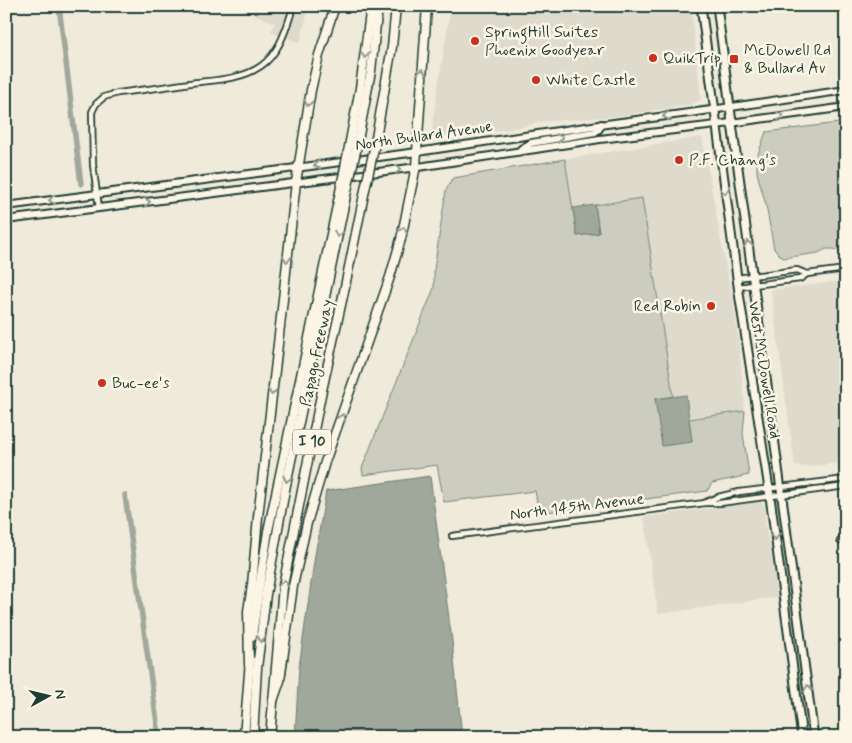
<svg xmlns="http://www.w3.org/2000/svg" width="852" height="743" viewBox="0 0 852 743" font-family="Mynerve,sans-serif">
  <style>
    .built { fill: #dedbcc }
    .green { fill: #cccdbf; stroke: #76857a }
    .water { fill: #9fa89a; stroke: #6c7d71 }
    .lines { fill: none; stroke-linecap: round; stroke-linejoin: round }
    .canal { stroke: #9fa89a; stroke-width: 5.5 }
    .street-casing { stroke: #1f3d34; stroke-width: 8 }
    .secondary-casing { stroke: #1f3d34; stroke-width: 10 }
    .primary-casing { stroke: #1f3d34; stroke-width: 11 }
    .highway-casing { stroke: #1f3d34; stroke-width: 11 }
    .street { stroke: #fcf5e5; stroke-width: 4.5 }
    .secondary { stroke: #fcf5e5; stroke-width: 6 }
    .primary { stroke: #fcf5e5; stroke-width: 7 }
    .highway { stroke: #fcf5e5; stroke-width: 8 }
    .highway-bridge-casing { stroke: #1f3d34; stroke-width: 11; stroke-linecap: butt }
    .highway-bridge { stroke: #fcf5e5; stroke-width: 8 }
    .oneway { stroke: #8e998c }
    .poi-dot { fill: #c8321e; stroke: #fcf5e5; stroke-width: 2 }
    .labels { text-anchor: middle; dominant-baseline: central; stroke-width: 5; stroke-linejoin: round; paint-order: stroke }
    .shield { fill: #fcf5e5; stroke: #617469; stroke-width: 1 }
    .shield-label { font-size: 15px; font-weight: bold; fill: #1f3d34 }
    .poi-label { font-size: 16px; fill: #1f3d34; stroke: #fcf5e5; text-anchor: start }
    .street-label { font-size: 16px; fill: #1f3d34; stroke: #fcf5e5 }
  </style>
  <rect width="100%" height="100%" fill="#efeada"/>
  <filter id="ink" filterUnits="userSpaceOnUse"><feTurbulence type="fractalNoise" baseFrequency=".02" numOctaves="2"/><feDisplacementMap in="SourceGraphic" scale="10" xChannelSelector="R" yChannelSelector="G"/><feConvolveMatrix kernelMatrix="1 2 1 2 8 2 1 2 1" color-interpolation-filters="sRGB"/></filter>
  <g filter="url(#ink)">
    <g class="built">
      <path d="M233 6H309L300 43 271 32 275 23Z"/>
      <path d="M451 6H691L701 99 693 104 620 116 538 122 523 127 450 137H432L433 118Z"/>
      <path d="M702 137 726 268 733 299 738 335 745 411 689 419 686 395 673 396 642 198 573 208 565 159Z"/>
      <path d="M842 281 843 283H846V462L804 467 799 466H795L771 290Z"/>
      <path d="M755 502H760L765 506V520L767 535 771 552 777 597 658 614 644 517Z"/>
    </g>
    <g class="green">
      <path d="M846 122V254L834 249H826L818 253 783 258 774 249 766 205 757 173V157L766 132Z"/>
      <path d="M565 159 577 236 599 233 595 205 642 198 673 396 656 399 692 442 689 419 745 411 743 433 749 475 712 483 707 491 539 513 535 491 444 502 437 465 363 475 362 468 434 288V270L446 190 453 178Z"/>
    </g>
    <g class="water">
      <path d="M595 205 599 233 577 236 573 208Z"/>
      <path d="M686 395 692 442 662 446 655 399Z"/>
      <path d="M430 476 452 641 462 737H295L299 667 315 555 326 491Z"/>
    </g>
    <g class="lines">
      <g class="canal">
        <path d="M59 6 81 184"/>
        <path d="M125 495 159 737"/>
      </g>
      <defs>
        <g id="street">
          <path d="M99 208 93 165 92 112 96 104 104 97 118 93C142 90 166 87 190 83 214 80 241 80 261 66 278 54 285 33 291 14"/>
          <path d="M737 278 797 270 807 274"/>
          <path d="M738 287 800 279 807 274 846 269"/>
          <path d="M706 502 718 497 739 492 846 479"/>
          <path d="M452 536 705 503H720L846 486"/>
          <path d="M840 541 846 534"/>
        </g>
        <g id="secondary">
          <path d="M521 149 531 143 595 132 599 129 601 124"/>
          <path d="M6 206 417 152 599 125 704 111 846 90"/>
          <path d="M6 220 425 166 600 139 716 125 846 107"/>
        </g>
        <g id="primary">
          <path d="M701 6 739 293 769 489 802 737"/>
          <path d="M717 6 732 123 814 737"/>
        </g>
        <g id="highway">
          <path d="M374 149 392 47 396 6"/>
          <path d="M356 151 371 71 378 6"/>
          <path d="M348 152 360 88 371 6"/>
          <path d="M252 636 258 595 268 531 341 187"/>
          <path d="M249 665 248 611 252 585 258 517 278 344 296 182 311 90 319 55 335 6"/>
          <path d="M273 701 280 681 293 586 307 523 325 462 390 277 401 239 416 166 427 6"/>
          <path d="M244 737 250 660"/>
          <path d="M253 737 257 668 266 594 285 490 348 186"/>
          <path d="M270 737 283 586 321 395 343 296 366 185"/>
        </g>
      </defs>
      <use href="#street" class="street-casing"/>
      <use href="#secondary" class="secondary-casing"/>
      <use href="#primary" class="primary-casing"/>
      <use href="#highway" class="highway-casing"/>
      <use href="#street" class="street"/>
      <use href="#secondary" class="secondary"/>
      <use href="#primary" class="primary"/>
      <use href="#highway" class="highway"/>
      <defs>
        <g id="highway-bridge">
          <path d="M366 185 374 149"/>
          <path d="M348 186 356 151"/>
          <path d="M341 187 348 152"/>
        </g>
      </defs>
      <use href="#highway-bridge" class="highway-bridge-casing"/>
      <use href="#highway-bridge" class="highway-bridge"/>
    </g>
    <defs><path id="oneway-chevron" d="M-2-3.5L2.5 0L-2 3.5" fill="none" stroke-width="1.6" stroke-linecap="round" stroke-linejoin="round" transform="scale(1.25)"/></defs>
    <g class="oneway">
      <use href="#oneway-chevron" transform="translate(365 55) rotate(98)"/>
      <use href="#oneway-chevron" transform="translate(422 72) rotate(-84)"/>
      <use href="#oneway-chevron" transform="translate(308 103) rotate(101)"/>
      <use href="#oneway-chevron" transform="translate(666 116) rotate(173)"/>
      <use href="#oneway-chevron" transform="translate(780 116) rotate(-8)"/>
      <use href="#oneway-chevron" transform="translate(560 138) rotate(-10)"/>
      <use href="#oneway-chevron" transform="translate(317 165) rotate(172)"/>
      <use href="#oneway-chevron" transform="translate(398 169) rotate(-7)"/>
      <use href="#oneway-chevron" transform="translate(725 191) rotate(82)"/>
      <use href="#oneway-chevron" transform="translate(52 200) rotate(173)"/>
      <use href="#oneway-chevron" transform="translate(147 202) rotate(-7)"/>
      <use href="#oneway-chevron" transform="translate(403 230) rotate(-78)"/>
      <use href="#oneway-chevron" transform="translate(338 234) rotate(102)"/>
      <use href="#oneway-chevron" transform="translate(748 244) rotate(-98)"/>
      <use href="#oneway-chevron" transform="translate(287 259) rotate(96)"/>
      <use href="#oneway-chevron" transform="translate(272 392) rotate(97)"/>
      <use href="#oneway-chevron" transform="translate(342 417) rotate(-70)"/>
      <use href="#oneway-chevron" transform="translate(287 479) rotate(102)"/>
      <use href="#oneway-chevron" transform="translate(775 537) rotate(82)"/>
      <use href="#oneway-chevron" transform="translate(284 583) rotate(-81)"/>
      <use href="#oneway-chevron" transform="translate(261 639) rotate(96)"/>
      <use href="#oneway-chevron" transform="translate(808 688) rotate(-98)"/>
    </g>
  </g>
  <g class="poi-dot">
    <circle cx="475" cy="41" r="5"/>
    <circle cx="653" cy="58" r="5"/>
    <rect x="729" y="54" width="10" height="10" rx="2.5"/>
    <circle cx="536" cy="80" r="5"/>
    <circle cx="679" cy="160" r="5"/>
    <circle cx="711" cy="306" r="5"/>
    <circle cx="102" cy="383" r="5"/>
  </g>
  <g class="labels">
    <rect class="shield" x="293" y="429.5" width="38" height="25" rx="4"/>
    <g class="shield-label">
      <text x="312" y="442">I 10</text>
    </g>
    <g class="poi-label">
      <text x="485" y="32">SpringHill Suites<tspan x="485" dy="18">Phoenix Goodyear</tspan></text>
      <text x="744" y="50">McDowell Rd<tspan x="744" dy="18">&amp; Bullard Av</tspan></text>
      <text x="663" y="58">QuikTrip</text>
      <text x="546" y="80">White Castle</text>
      <text x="689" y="160">P.F. Chang's</text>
      <text x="701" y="306" text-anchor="end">Red Robin</text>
      <text x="112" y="383">Buc-ee's</text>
    </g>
    <g class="street-label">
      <text transform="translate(424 136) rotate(-8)">North Bullard Avenue</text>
      <text transform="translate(317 353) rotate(-78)">Papago Freeway</text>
      <text transform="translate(764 370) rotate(81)">West McDowell Road</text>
      <text transform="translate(577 507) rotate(-7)">North 145th Avenue</text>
    </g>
  </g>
  <rect width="852" height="743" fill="none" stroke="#fcf5e5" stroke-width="25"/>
  <rect x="12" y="12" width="827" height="718" fill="none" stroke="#1f3d34" stroke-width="2" filter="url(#ink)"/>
  <g transform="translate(48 696) rotate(82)" stroke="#fcf5e5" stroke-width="4" paint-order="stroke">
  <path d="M0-4L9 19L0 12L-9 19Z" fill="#1f3d34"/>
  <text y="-8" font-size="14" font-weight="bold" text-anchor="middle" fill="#1f3d34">N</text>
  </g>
</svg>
